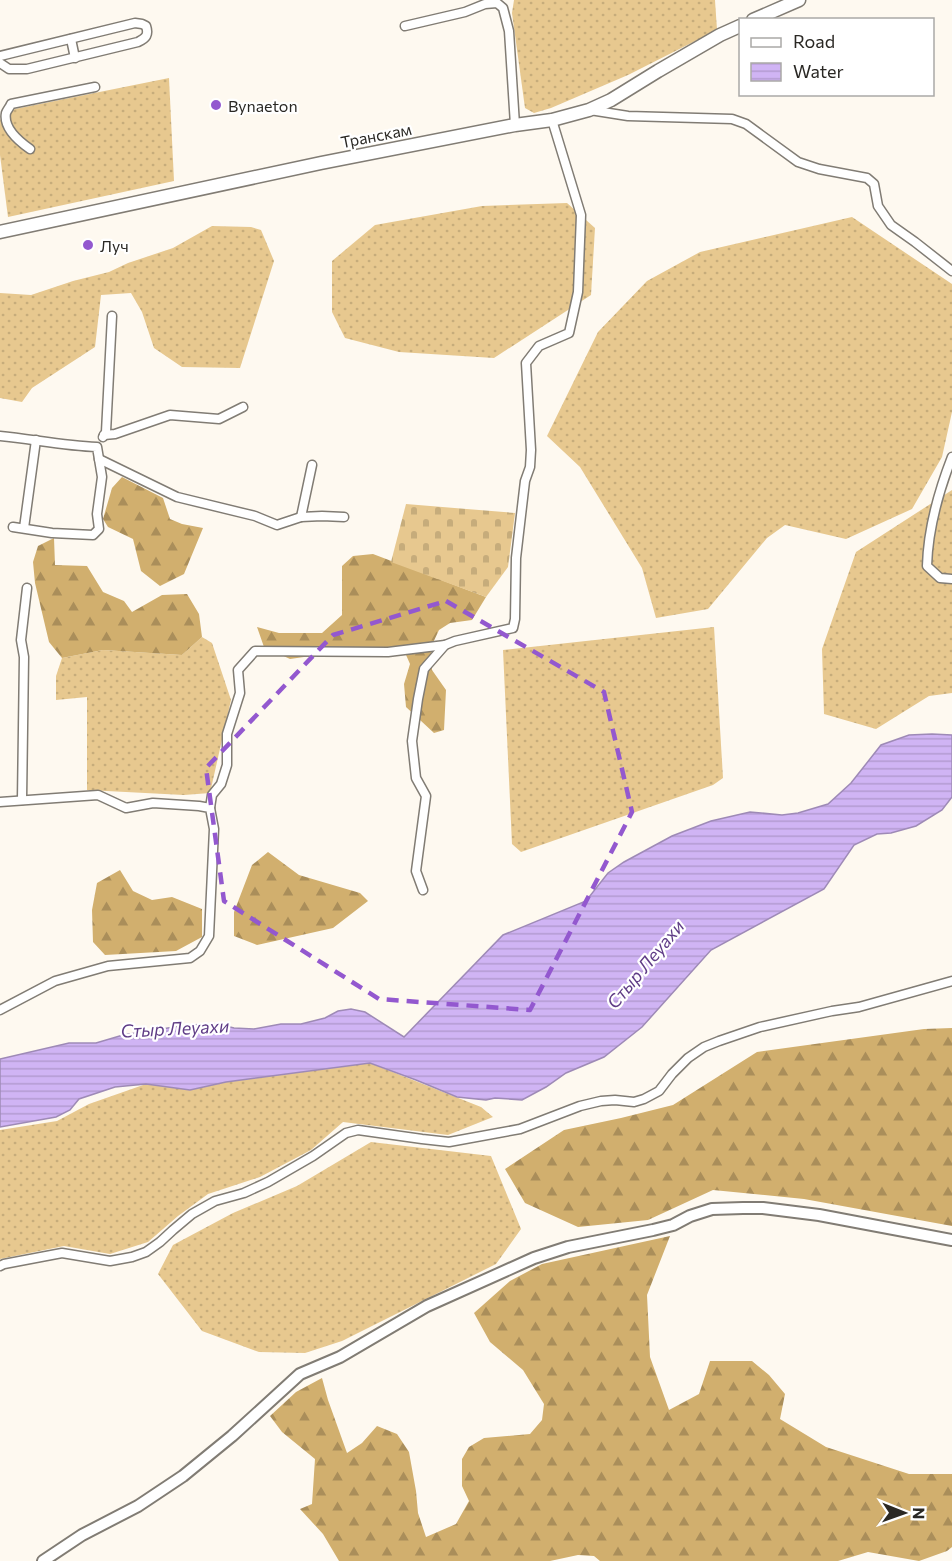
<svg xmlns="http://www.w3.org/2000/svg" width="952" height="1561" viewBox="0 0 952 1561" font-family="Commissioner,sans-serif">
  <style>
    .grass { fill: url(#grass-dots) }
    .forest { fill: url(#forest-firs) }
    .cemetery { fill: url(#cemetery-stones) }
    .water { fill: url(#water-rules); stroke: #9e8ab6; stroke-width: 1.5 }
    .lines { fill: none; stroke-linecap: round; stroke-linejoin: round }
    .minor-casing { stroke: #817c74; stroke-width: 11 }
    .major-casing { stroke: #817c74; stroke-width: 14 }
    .highway-casing { stroke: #817c74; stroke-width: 15 }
    .minor { stroke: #fff; stroke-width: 8 }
    .major { stroke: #fff; stroke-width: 10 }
    .highway { stroke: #fff; stroke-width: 12 }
    .marked { fill: none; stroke: #9358cf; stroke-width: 4.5; stroke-dasharray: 12 8; stroke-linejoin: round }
    .poi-dot { fill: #9358cf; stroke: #fff; stroke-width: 2 }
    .labels { text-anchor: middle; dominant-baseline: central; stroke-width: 4.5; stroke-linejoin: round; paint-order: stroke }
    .poi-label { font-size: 16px; fill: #2a2824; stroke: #fff; text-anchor: start }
    .street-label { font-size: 16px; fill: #2a2824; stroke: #fff }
    .water-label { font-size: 18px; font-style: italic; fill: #5f3c86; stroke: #fff }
  </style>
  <defs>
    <pattern id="grass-dots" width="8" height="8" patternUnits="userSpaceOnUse" patternTransform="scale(1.5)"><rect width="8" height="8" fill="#e7c88f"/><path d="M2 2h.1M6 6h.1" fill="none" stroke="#c6ac7b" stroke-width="1.8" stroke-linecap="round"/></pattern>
    <pattern id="forest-firs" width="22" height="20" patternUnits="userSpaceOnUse" patternTransform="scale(1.5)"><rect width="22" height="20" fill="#d1af6e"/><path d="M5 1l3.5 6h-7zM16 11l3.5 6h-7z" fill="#aa8e5a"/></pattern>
    <pattern id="cemetery-stones" width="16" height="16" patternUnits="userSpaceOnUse" patternTransform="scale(1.5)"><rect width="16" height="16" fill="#e7c88f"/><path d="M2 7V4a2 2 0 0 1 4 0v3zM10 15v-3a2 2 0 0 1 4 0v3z" fill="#c6ac7b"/></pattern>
    <pattern id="water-rules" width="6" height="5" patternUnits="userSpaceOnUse" patternTransform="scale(1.5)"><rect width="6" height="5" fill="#d0b4f4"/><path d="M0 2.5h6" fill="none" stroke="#b39bd1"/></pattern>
  </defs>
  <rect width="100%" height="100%" fill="#fef9f0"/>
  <g class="grass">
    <path d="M514 0H715L717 30 628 75 551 108 534 113 525 108 512 13Z"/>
    <path d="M169 78 174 181 8 217 0 155V120L15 109Z"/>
    <path d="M567 203 595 228 591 295 494 358 399 352 345 338 332 312V261L375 225 482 206Z"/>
    <path d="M852 217 952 284V412L942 457 912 509 846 539 785 525 767 538 708 609 656 618 642 568 580 467 547 436 598 332 647 281 700 252Z"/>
    <path d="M212 226 251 227 261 230 274 261 240 368 182 367 154 348 142 312 131 293 101 295 95 347 32 388 22 402 0 398V293L31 295 73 281 109 272 128 263 173 248Z"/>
    <path d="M952 490V693L929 696 876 729 824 714 822 649 856 552Z"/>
    <path d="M714 627 723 778 713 785 521 852 512 844 503 650Z"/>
    <path d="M202 637 212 643 231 700 210 793 184 795 87 790V697L56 700V676L62 658 103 650 182 655Z"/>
    <path d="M370 1063 481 1107 493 1117 448 1135 343 1122 311 1150 260 1177 208 1194 178 1216 148 1242 110 1254 64 1246 0 1259V1130L57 1121 89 1104 146 1084 190 1090 226 1082Z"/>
    <path d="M371 1142 491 1156 521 1229 496 1264 342 1341 305 1353 259 1352 202 1331 158 1274 173 1245 233 1213 297 1186Z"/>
  </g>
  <g class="forest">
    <path d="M122 477 163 498 170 519 182 524 203 528 184 574 160 586 141 571 133 539 108 527 103 519 112 488Z"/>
    <path d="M54 538 55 565 87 566 103 592 124 601 132 612 162 595 187 594 199 614 202 637 182 655 103 650 62 658 49 642 35 583 33 562 38 546Z"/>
    <path d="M373 554 486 597 472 620 450 623 439 630 431 647 432 670 446 690 444 730 434 733 406 707 404 684 410 664 403 648 374 647 290 659 264 647 257 627 279 633H322L342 615V566L353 556Z"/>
    <path d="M268 852 299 875 360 893 368 901 333 928 257 945 234 936V912L252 865Z"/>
    <path d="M120 870 133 891 152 900 172 897 202 909V937L176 951 105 955 93 942 92 910 97 883Z"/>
    <path d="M952 1028V1226L804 1199 713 1190 648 1220 578 1227 525 1203 505 1169 564 1130 621 1118 673 1105 757 1052 924 1029Z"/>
    <path d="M670 1236 647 1295 650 1357 669 1410 699 1394 710 1361H752L769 1375 785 1394 780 1419 826 1447 909 1474H952V1547L947 1551 919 1561 868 1552 838 1561H600L594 1556 578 1555 550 1561H339L323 1534 300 1509 312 1504 315 1459 282 1432 270 1416 296 1392 322 1378 328 1400 347 1453 362 1443 377 1426 397 1434 409 1452 416 1491 418 1513 426 1537 456 1524 469 1501 462 1486V1459L469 1447 484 1438 530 1434 542 1420 544 1404 523 1370 490 1342 474 1313 510 1281 542 1264Z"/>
  </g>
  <path class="cemetery" d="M406 504 515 513 508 567 486 597 391 562Z"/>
  <path class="water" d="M932 734 952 735V797L942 810 916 826 891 833 877 834 854 845 824 889 711 950 642 1027 604 1057 566 1073 546 1087 522 1100 495 1098 486 1100 457 1097 416 1080 370 1063 226 1082 190 1090 146 1084 115 1087 79 1099 70 1110 56 1117 0 1127V1059L69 1043H96L123 1035 187 1025 218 1024 234 1028 254 1029 281 1024H301L325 1018 338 1011 351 1009 365 1012 404 1037 503 935 586 901 608 873 624 862 672 836 711 821 750 812 782 815 798 813 828 804 851 783 881 745 909 735Z"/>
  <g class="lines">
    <defs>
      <g id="minor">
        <path d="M405 26 465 12 485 4 497 3 503 8 509 31 515 125"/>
        <path d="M71 39 75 58"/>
        <path d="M0 56 135 23 142 24 146 26C149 35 146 38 138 42L27 69H9L0 63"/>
        <path d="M590 110 628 116 732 119 746 124 798 162 819 169 867 178 874 184 878 206 891 225 915 242 952 271"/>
        <path d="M30 149C20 142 3 128 6 113 7 110 10 107 11 104L95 87"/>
        <path d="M104 435 115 434 170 415 219 419 243 407"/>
        <path d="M0 436C32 439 64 446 97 447L102 477 97 514 99 529 93 535 52 533 13 527"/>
        <path d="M103 437 106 432 112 316"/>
        <path d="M952 457C938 493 928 528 927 566L940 578 952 579"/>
        <path d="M99 459 177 497 255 516 277 525 301 517 322 516 344 517"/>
        <path d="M301 517 312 465"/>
        <path d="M24 528 36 440"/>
        <path d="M22 800 24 657 21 640 27 588"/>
        <path d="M0 802 98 795 126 808 153 803 199 806 210 808 214 829 209 936 200 951 190 958 108 966 55 981 0 1010"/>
        <path d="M210 808 212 795 221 784 227 765V734L240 693 238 670 255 651 388 652 445 645"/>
        <path d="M423 890 416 871 426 796 416 778 412 741 418 699 424 669 445 645 455 641 513 628 515 619 516 558 525 481 530 467 531 450 526 363 539 346 569 333 578 292 581 215 552 120"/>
        <path d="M0 1266 4 1264 62 1253 110 1261 132 1257 146 1252 160 1242 173 1230 192 1214 215 1201 244 1193 268 1182 313 1156 346 1133 358 1130 422 1139 449 1142 520 1129 580 1106 601 1101 615 1100 634 1102 644 1099 659 1091 672 1074 688 1058 704 1047 719 1041 760 1027 832 1011 859 1007 952 981"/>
      </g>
      <path id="major" d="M43 1561 82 1535 138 1506 183 1476 232 1436 300 1374 340 1357 427 1306 534 1258 568 1247 653 1230 673 1225 690 1216 712 1209 743 1208H763L819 1215 952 1240"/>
      <g id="highway">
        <path d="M753 20 799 0"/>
        <path d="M0 232 321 163 515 125 552 120 589 110 611 100 658 71 720 35 740 26"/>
      </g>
    </defs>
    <use href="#minor" class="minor-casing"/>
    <use href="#major" class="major-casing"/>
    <use href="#highway" class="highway-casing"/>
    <use href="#minor" class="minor"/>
    <use href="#major" class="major"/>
    <use href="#highway" class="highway"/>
  </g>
  <path class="marked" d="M446 601 604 692 632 812 530 1010 379 999 224 901 206 768 333 635Z"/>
  <g class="poi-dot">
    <circle cx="216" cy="105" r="6"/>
    <circle cx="88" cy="245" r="6"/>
  </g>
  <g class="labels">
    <g class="poi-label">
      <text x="228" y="105">Bynaeton</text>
      <text x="100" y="245">Луч</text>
    </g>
    <g class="street-label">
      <text transform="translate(376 135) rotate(-11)">Транскам</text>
    </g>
    <g class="water-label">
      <text transform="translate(645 964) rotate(-50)">Стыр Леуахи</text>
      <text transform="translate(175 1028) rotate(-3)">Стыр Леуахи</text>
    </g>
  </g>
  <rect x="739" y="18" width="195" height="78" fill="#ffffff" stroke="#aaa9a7" stroke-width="1.5"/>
  <rect x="751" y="38" width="30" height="9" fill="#ffffff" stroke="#aaa9a7" stroke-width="1.5"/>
  <text x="793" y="48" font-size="18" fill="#2a2824">Road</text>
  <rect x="751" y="63" width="30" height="18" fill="url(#water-rules)" stroke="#aaa9a7" stroke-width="1.5"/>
  <text x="793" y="78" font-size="18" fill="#2a2824">Water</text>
  <g transform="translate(904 1513) rotate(91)" stroke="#ffffff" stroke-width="4.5" paint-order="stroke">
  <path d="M0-4.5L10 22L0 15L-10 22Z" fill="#2a2824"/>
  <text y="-9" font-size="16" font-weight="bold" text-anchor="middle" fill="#2a2824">N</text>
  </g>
</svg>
